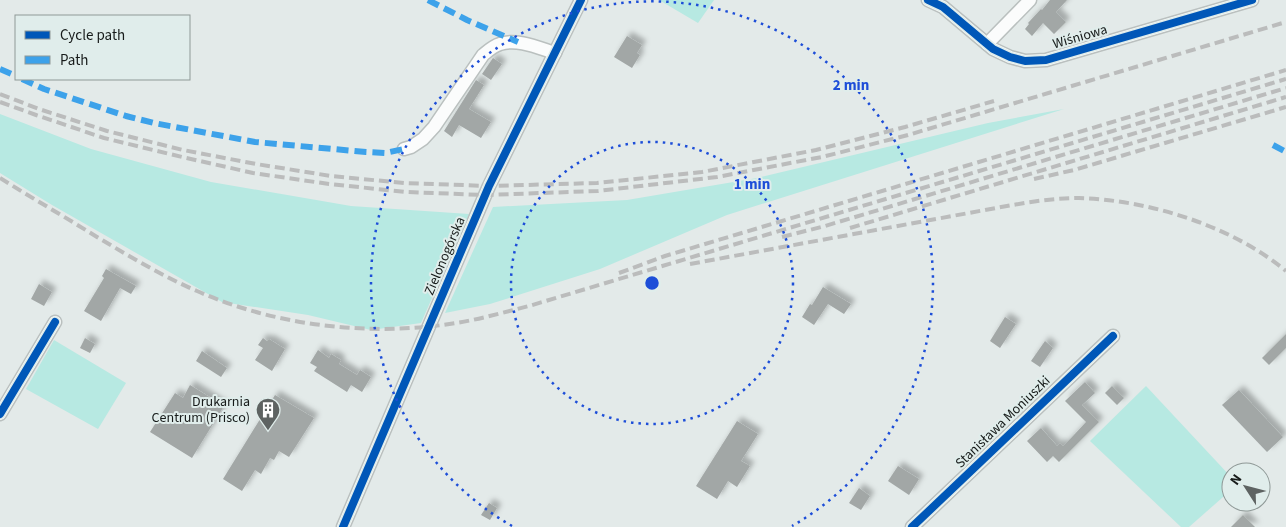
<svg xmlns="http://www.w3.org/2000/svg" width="1286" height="527" viewBox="0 0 1286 527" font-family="'Source Sans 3',sans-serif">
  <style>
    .green { fill: #b7e9e2 }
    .building { fill: #a2a7a6; filter: url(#shadow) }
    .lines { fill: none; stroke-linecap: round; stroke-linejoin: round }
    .street-casing { stroke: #bac0bf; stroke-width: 15 }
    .street { stroke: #fbfcfc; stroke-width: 12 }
    .rail { stroke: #bbbcbc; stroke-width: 4; stroke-dasharray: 10 5; stroke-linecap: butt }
    .quiet { stroke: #3da2ea; stroke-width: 6; stroke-dasharray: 12 6; stroke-linecap: butt }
    .cycleway-casing { stroke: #e0edeb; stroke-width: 11 }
    .cycleway { stroke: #0057b8; stroke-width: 8 }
    .ring { fill: none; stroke: #1d4ed8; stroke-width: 2.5; stroke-dasharray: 2.5 5 }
    .labels { text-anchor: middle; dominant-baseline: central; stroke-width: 4; stroke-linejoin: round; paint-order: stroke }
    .street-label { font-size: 14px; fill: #161a19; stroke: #e0edeb }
    .poi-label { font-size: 14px; fill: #161a19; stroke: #e0edeb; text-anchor: end }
    .centre { fill: #1d4ed8; stroke: #e0edeb; stroke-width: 2.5 }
    .ring-label { font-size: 15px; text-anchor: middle; font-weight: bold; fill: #1d4ed8; stroke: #e0edeb; stroke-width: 4; stroke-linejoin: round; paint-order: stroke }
  </style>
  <defs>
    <filter id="shadow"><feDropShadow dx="4.5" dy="-4.5" stdDeviation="2.5" flood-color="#0004"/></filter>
  </defs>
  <rect width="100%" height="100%" fill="#e3eae9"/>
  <g class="green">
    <path d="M659 0H714L698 23Z"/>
    <path d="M1064 109 727 215 600 269 490 304 445 313 493 207 627 200 757 178 988 123Z"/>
    <path d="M0 114 91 149 211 182 351 206 469 214 421 323 371 330 308 315 222 302 52 205 0 173Z"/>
    <path d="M54 340 126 383 98 429 26 389Z"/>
    <path d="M1146 386 1231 477V490L1189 527H1181L1090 441Z"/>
  </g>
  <g class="building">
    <path d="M1050 0H1067L1056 12 1066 22 1054 34 1043 23 1032 36 1025 29 1029 24 1028 23 1041 9 1042 10Z"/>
    <path d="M627 36 642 45 637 53 640 55 632 68 614 57Z"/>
    <path d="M493 58 502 64 491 80 482 74Z"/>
    <path d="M476 80 484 85 469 109 491 122 481 138 459 125 452 137 444 131Z"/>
    <path d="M106 269 136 286 131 294 120 288 101 321 84 311 104 278 102 276Z"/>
    <path d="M39 284 52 292 44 306 31 299Z"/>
    <path d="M823 287 851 304 844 314 828 304 814 325 802 317 810 304 812 305Z"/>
    <path d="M1005 317 1016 324 1000 348 990 341Z"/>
    <path d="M1286 334V348L1269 365 1262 358Z"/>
    <path d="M85 338 95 344 90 353 80 348Z"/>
    <path d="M263 338 267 341 269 339 285 349 272 371 255 360 263 348 258 345Z"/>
    <path d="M1045 341 1053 348 1040 367 1031 361Z"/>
    <path d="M318 350 329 358 331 354 341 360 339 364 357 375 360 370 371 377 362 392 351 385 347 392 314 371 317 367 310 363Z"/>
    <path d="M202 351 227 368 221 377 196 361Z"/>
    <path d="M1085 382 1095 393 1082 405 1099 422 1059 462 1053 456 1047 462 1027 441 1041 428 1057 446 1060 443 1063 446 1073 436 1086 422 1065 401Z"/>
    <path d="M190 385 224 406 192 458 150 432 175 393 183 398Z"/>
    <path d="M1112 386 1124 398 1117 405 1105 393Z"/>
    <path d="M1239 390 1283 437 1267 452 1222 405Z"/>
    <path d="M275 395 314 418 289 457 279 451 274 460 270 458 261 474 255 470 242 491 223 479Z"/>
    <path d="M737 421 758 434 741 461 750 466 737 487 728 481 717 499 696 486Z"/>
    <path d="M898 466 919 479 909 495 888 481Z"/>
    <path d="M859 488 870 496 861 510 849 503Z"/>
    <path d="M489 503 497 508 490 520 481 515Z"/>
    <path d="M1243 515 1255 527H1231Z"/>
  </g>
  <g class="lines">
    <defs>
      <g id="street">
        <path d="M928 0 943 7 993 49 1010 57 1025 61 1046 60 1252 0"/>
        <path d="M987 44 1030 0"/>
        <path d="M404 149 411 147 423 139 434 127 483 55C488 51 493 46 500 44 517 38 539 48 555 53"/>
        <path d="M0 414 55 322"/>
        <path d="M343 527 489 186 581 0"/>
        <path d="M912 527 1113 336"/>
      </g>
    </defs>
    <use href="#street" class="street-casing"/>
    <use href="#street" class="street"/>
    <g class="rail">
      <path d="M0 94 39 109 107 131 183 150 256 164 331 176 404 183 489 186 597 183 702 172 816 150 905 127 994 101"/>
      <path d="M0 102 36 115 104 138 182 157 253 173 329 184 406 192 485 195 598 191 717 177 822 157 908 135 1286 22"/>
      <path d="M0 178C32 198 65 217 97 237 129 256 162 276 197 291 276 326 370 337 456 323 481 319 505 312 529 306L1286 79"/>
      <path d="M1034 179 1074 170 1286 107"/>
      <path d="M850 228 1286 97"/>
      <path d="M782 237 825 226 1286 88"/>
      <path d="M690 264 996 208C1023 203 1051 198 1079 198 1149 200 1232 226 1286 271"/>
      <path d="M619 273 665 256 1286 70"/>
    </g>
    <g class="quiet">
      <path d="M428 0 467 20 518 42"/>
      <path d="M0 69 16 76"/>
      <path d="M22 79 44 89 126 116 154 123 255 142 366 152 385 153 404 149"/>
      <path d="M1273 145 1286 152"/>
    </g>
    <defs>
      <g id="cycleway">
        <path d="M928 0 943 7 993 49 1010 57 1025 61 1046 60 1252 0"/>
        <path d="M0 414 55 322"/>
        <path d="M343 527 489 186 581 0"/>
        <path d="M912 527 1113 336"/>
      </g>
    </defs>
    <use href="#cycleway" class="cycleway-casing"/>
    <use href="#cycleway" class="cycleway"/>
  </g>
  <g class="ring">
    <circle cx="652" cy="283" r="141"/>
    <path d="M512 526A281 281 0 1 1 792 526"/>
  </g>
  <defs>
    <symbol id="building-pin" viewBox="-11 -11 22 30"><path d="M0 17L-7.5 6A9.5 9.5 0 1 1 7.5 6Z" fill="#5e6362" stroke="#e0edeb"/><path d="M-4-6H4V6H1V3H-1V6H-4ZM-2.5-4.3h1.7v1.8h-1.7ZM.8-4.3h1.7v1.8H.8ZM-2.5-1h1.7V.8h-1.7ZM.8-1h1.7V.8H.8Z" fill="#fff"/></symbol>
  </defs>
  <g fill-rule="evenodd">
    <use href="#building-pin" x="254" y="396" width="28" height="38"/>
  </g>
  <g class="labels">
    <g class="street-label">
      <text transform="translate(1080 37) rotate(-16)">Wiśniowa</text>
      <text transform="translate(445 256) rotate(-67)">Zielonogórska</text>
      <text transform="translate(1003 422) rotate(-44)">Stanisława Moniuszki</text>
    </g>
    <g class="poi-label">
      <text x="250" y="402">Drukarnia<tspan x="250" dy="16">Centrum (Prisco)</tspan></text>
    </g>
  </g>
  <circle cx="652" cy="283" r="8" class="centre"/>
  <g class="ring-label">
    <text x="851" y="90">2 min</text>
    <text x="752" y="189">1 min</text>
  </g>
  <rect x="15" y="15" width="175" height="65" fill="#e0edeb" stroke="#8f9997"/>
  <rect x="25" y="31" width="25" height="8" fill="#0057b8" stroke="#8f9997"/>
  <text x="60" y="40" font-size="15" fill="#161a19">Cycle path</text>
  <rect x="25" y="56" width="25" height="8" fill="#3da2ea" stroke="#8f9997"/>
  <text x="60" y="65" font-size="15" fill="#161a19">Path</text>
  <g transform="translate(1246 487) rotate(306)"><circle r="24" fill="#e0edeb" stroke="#8f9997"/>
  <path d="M0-4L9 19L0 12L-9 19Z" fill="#5e6362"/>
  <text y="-8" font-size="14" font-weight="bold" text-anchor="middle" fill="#161a19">N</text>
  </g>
</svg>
